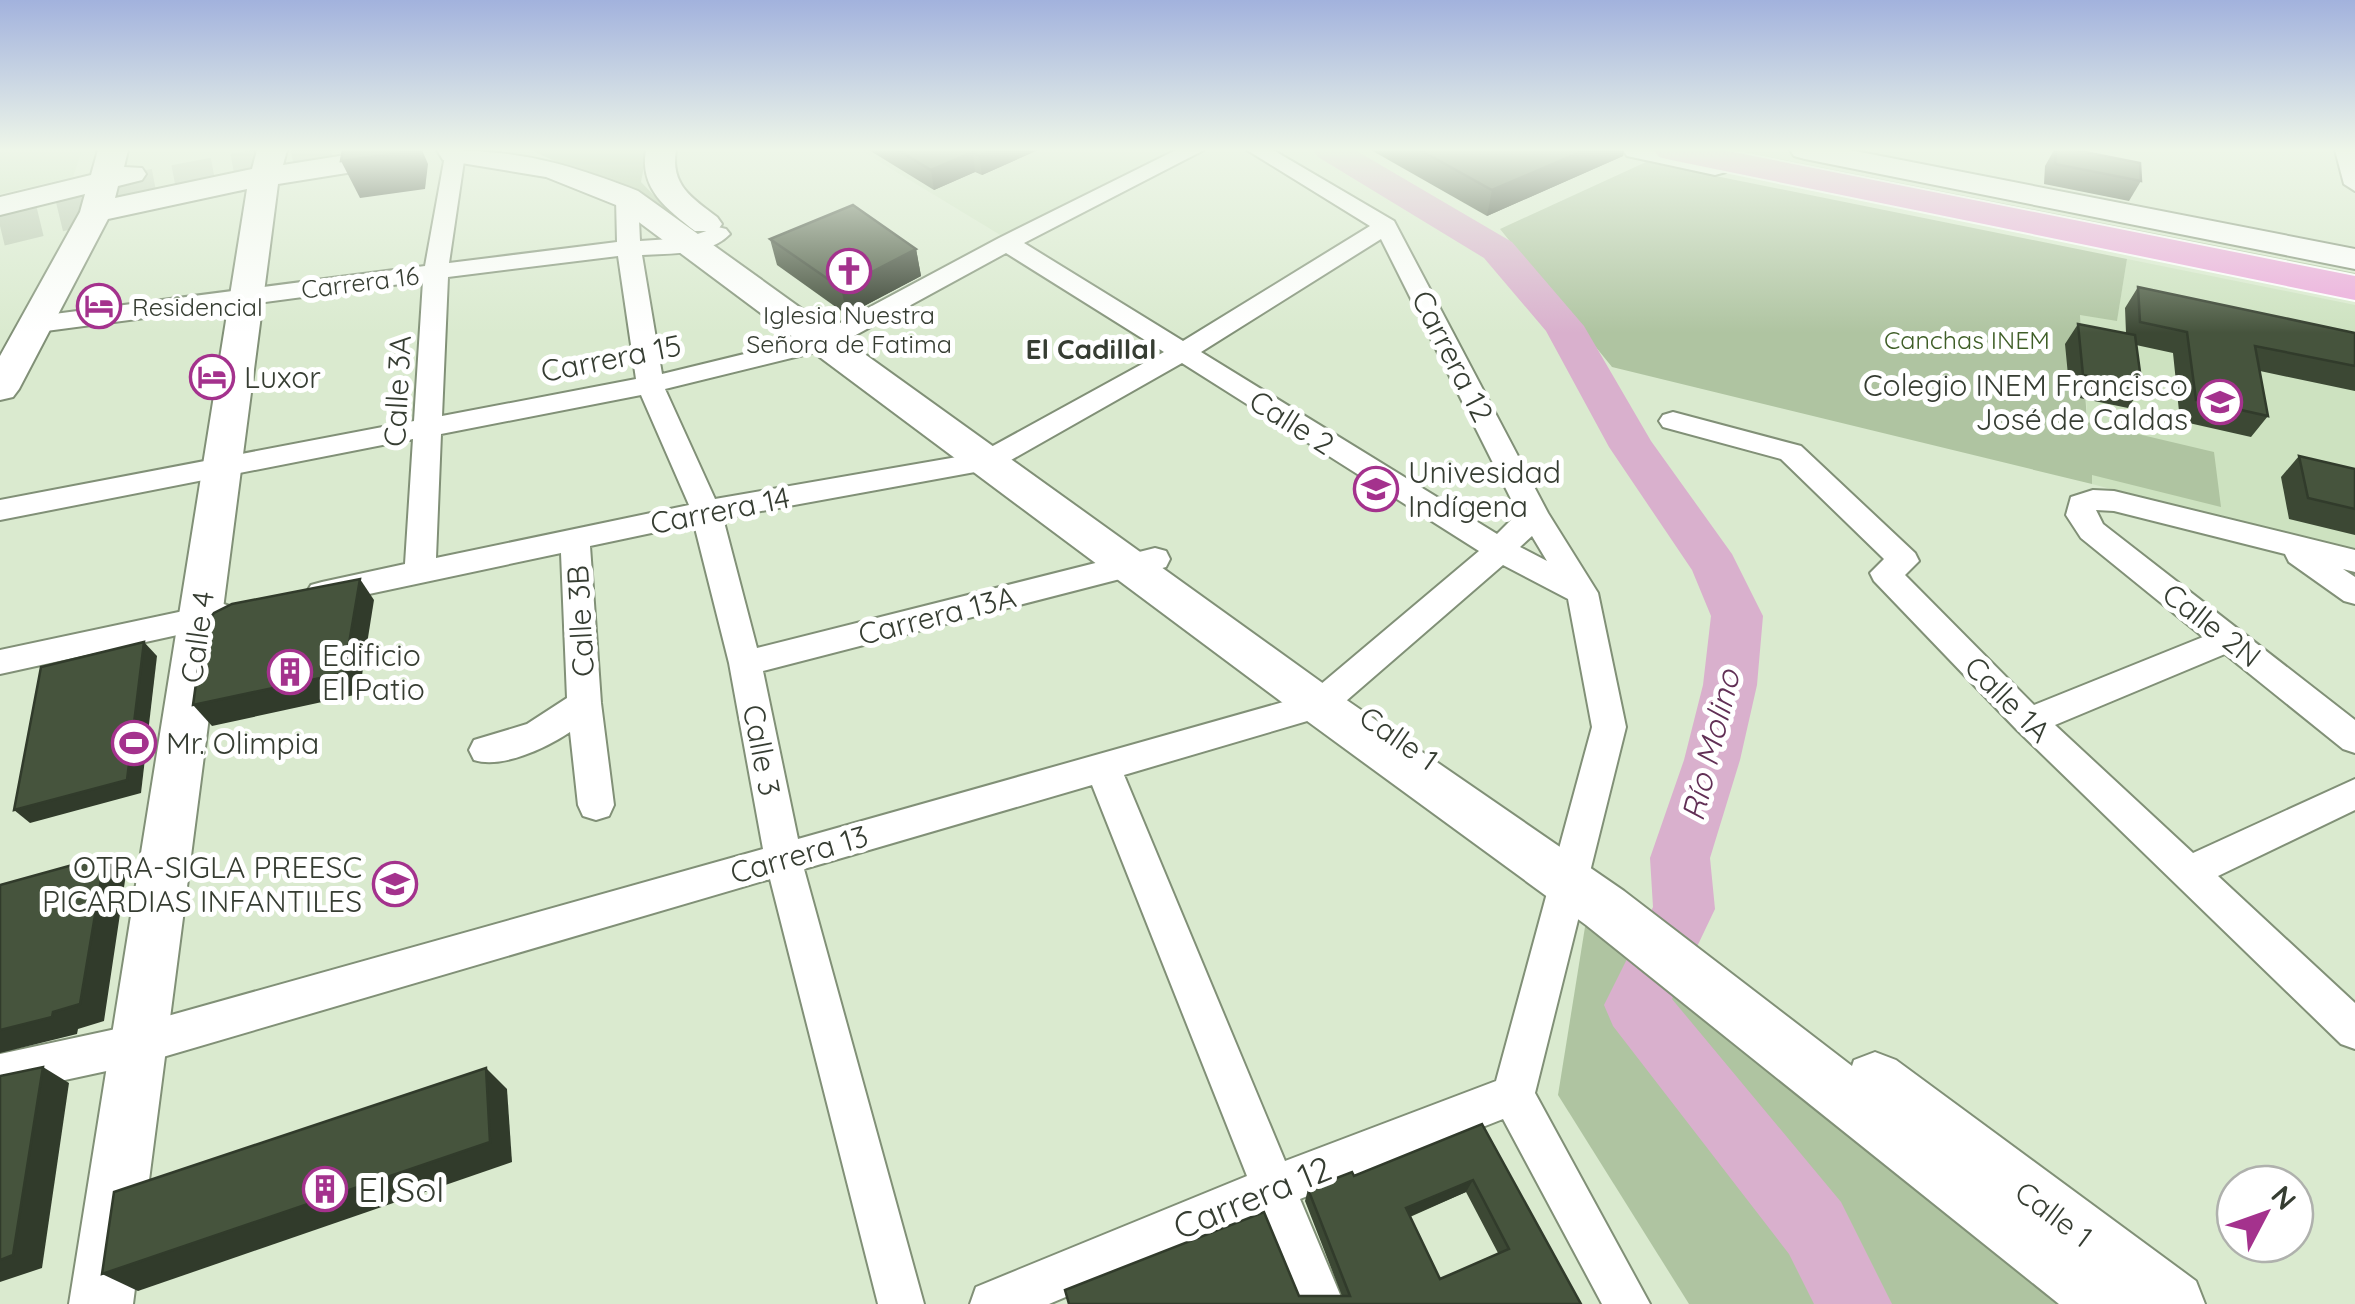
<svg xmlns="http://www.w3.org/2000/svg" width="2355" height="1304" viewBox="0 0 2355 1304" font-family="Quicksand,sans-serif">
  <style>
    .built { fill: #cde2c0 }
    .green { fill: #afc4a1 }
    .lines { fill: none; stroke-linecap: round; stroke-linejoin: round }
    .river { fill: #d9b0cd; fill-rule: evenodd }
    .primary-tunnel { stroke: #b9c7b0; stroke-width: 40; stroke-dasharray: 40 20; stroke-linecap: butt }
    .street-casing { stroke: #819077; stroke-width: 4 }
    .secondary-casing { stroke: #819077; stroke-width: 4 }
    .primary-casing { stroke: #fff; stroke-width: 4 }
    .street { fill: #fff; fill-rule: evenodd }
    .secondary { fill: #fff; fill-rule: evenodd }
    .primary { fill: #edaadd; fill-rule: evenodd }
    .wall { fill: #3c4834; fill-rule: evenodd }
    .shaded-wall { fill: #313b2b }
    .building { fill: #46543d; stroke: #313b2b; stroke-width: 2.5; fill-rule: evenodd }
    .labels { text-anchor: middle; dominant-baseline: central; stroke-width: 10; stroke-linejoin: round; paint-order: stroke }
    .far-street-label { font-size: 25px; fill: #363d32; stroke: #fff }
    .far-poi-label { font-size: 25px; fill: #363d32; stroke: #fff; text-anchor: start }
    .far-park-label { font-size: 25px; fill: #3f5e27; stroke: #fff }
    .far-neighbourhood-label { font-size: 28px; font-weight: bold; fill: #363d32; stroke: #fff }
    .street-label { font-size: 30px; fill: #363d32; stroke: #fff }
    .poi-label { font-size: 30px; fill: #363d32; stroke: #fff; text-anchor: start }
    .water-label { font-size: 32px; font-style: italic; fill: #612f55; stroke: #fff }
    .near-poi-label { font-size: 35px; fill: #363d32; stroke: #fff; text-anchor: start }
    .near-street-label { font-size: 35px; fill: #363d32; stroke: #fff }
  </style>
  <rect width="100%" height="100%" fill="#daeacf"/>
  <g class="built">
    <path d="M0 150H82L73 177 0 194Z"/>
    <path d="M860 150H1174L1002 236Z"/>
    <path d="M2127 259 2355 305V553L2092 484 2080 314 2117 320Z"/>
  </g>
  <g class="green">
    <path d="M531 150H647L641 182 670 212 667 214Z"/>
    <path d="M1702 150H1734L2355 273V280Z"/>
    <path d="M1646 162 2127 259 2117 321 2080 315 2087 422 2214 452 2221 507 2092 475V484L1612 367 1500 229Z"/>
    <path d="M1603 926 2091 1304H1689L1558 1095 1585 927Z"/>
  </g>
  <g class="lines">
    <path class="river" d="M1313 150H1355L1512 242 1584 326 1651 441 1732 554 1763 616 1757 685 1740 760 1710 858 1715 909 1672 999 1841 1202 1892 1304H1814L1789 1254 1613 1026 1604 1005 1653 907 1650 858 1684 760 1703 685 1711 616 1692 570 1609 447 1546 331 1484 258 1318 157Z"/>
    <path class="primary-tunnel" d="M0 226 148 190 348 152"/>
    <defs>
      <g id="street">
        <path d="M446 150H462L465 154 449 263 617 242 616 198 627 191 638 198 640 241 686 238 718 227 726 229 730 234C709 256 670 253 642 255L662 374 814 337 999 238 1176 150H1204L1024 243 1183 341 1370 226 1247 150H1273L1394 221 1548 513 1598 593 1626 727 1535 1093 1650 1304H1602L1503 1119 1300 1199 1344 1304H1298L1262 1214 1049 1304H970L976 1287 1247 1176 1092 785 804 869 924 1304H878L770 879 139 1064 0 1094V1054L139 1024 763 849 729 663 694 524 590 546 601 703 614 805 609 816 596 820 583 816 578 805 570 732C546 748 502 769 474 760L469 750 474 740 527 724 567 698 561 553 322 604 311 601 306 593 311 585 322 582 405 564 413 439 0 520V500L414 421 423 281 31 333 18 325 31 317 425 266ZM1381 239 1518 513 1497 534 1201 352ZM1006 253 1164 352 980 453 715 499 665 389 832 348ZM618 256 636 379 442 416 448 277ZM1182 363 1479 551 1308 695 798 839 763 671 1155 570 1166 567 1170 559 1166 551 1155 548 757 648 723 518 997 468ZM641 395 689 505 436 558 441 434ZM1532 536 1547 561 1520 547ZM1503 565 1568 599 1592 727 1496 1081 1285 1161 1124 775 1331 714Z"/>
        <path d="M2335 150H2355V191L2344 184Z"/>
        <path d="M1673 412 1801 446 1915 553 1919 561 1905 575 2034 705 2203 637 2081 538 2066 515 2071 497 2093 490 2114 491 2355 550V572L2343 569 2355 577V604L2344 601 2289 562 2285 554 2114 511 2096 510 2103 524 2355 720V753L2343 749 2225 654 2055 725 2193 853 2355 779V810L2218 876 2355 1003V1049L2341 1044 2017 730 1874 581 1870 573 1884 559 1781 459 1663 427 1659 421 1663 415Z"/>
        <path d="M221 603 232 607 237 615 232 623 0 674V650Z"/>
      </g>
      <g id="secondary">
        <path d="M98 150H128L124 167 142 168 146 174 142 180 118 186 115 198 252 169 257 150H287L283 165 377 150H414L418 155 414 161 403 164 278 184 133 1304H69L247 189 108 219 19 389 13 397 0 400V356L80 212 85 194 0 215V197L91 175Z"/>
        <path d="M437 150C519 150 563 162 638 191L1335 692 1624 891 1852 1066 1854 1060 1875 1052 1896 1060 2196 1281 2205 1304H2059L1586 925 1303 718 616 205 546 177 443 160Z"/>
        <path d="M646 150H676C670 185 692 198 717 217L722 224 717 231H695C667 209 639 189 646 150Z"/>
        <path d="M1623 150H1681L1726 160 1730 166 1726 172 1715 175 1627 156Z"/>
        <path d="M1790 150H1850L2355 249V269L1805 159 1794 156Z"/>
      </g>
      <path id="primary" d="M1654 150H1723L2355 276V300L1671 160 1659 157Z"/>
    </defs>
    <use href="#street" class="street-casing"/>
    <use href="#secondary" class="secondary-casing"/>
    <use href="#primary" class="primary-casing"/>
    <use href="#street" class="street"/>
    <use href="#secondary" class="secondary"/>
    <use href="#primary" class="primary"/>
  </g>
  <g class="wall">
    <path d="M869 150H1038L982 175 975 172 934 190Z"/>
    <path d="M1371 150H1624L1623 156 1487 216Z"/>
    <path d="M2054 150H2075L2141 181 2129 201 2044 184 2045 166Z"/>
    <path d="M770 239 916 249 921 276 847 315 777 265Z"/>
    <path d="M2138 287 2355 333V391L2260 371 2268 416 2251 437 2180 421 2173 353 2136 345 2142 387 2128 408 2070 396 2065 344 2078 324 2126 333 2125 308Z"/>
    <path d="M2299 456 2355 469V535L2289 519 2281 477Z"/>
    <path d="M1482 1124 1581 1304H1068L1342 1296 1305 1201 1308 1189 1354 1176ZM1466 1192 1498 1253 1440 1279 1410 1217Z"/>
  </g>
  <g class="shaded-wall">
    <path d="M408 150H422L428 164 425 189 360 198 341 161Z"/>
    <path d="M992 150H1038L982 175 979 156Z"/>
    <path d="M1585 150H1624L1623 156 1487 216 1492 190Z"/>
    <path d="M973 152 975 172 934 190 931 170Z"/>
    <path d="M916 249 921 276 847 315 841 288Z"/>
    <path d="M360 579 374 600 359 694 212 726 193 705Z"/>
    <path d="M144 642 157 656 141 793 30 823 14 810Z"/>
    <path d="M105 856 126 874 104 1021 78 1029 77 1034 0 1053V1030Z"/>
    <path d="M43 1067 69 1083 42 1268 0 1282V1260Z"/>
    <path d="M486 1068 507 1089 512 1162 138 1291 102 1274Z"/>
    <path d="M1473 1180 1466 1192 1401 1220 1406 1208Z"/>
  </g>
  <g class="building">
    <path d="M343 150H408L407 152 341 161Z"/>
    <path d="M898 150H992L979 156 973 152 931 170Z"/>
    <path d="M1420 150H1585L1492 190Z"/>
    <path d="M2056 150H2075L2140 163 2141 181 2055 164Z"/>
    <path d="M853 205 916 249 841 288 770 239Z"/>
    <path d="M2138 287 2355 333V366L2255 346 2268 416 2196 400 2187 332 2140 322Z"/>
    <path d="M2078 324 2135 335 2142 387 2083 375Z"/>
    <path d="M2299 456 2355 469V509L2308 498Z"/>
    <path d="M360 579 344 673 193 705 204 626 214 613 232 604Z"/>
    <path d="M144 642 127 780 14 810 41 667Z"/>
    <path d="M105 856 80 1004 53 1012 52 1017 0 1030V885Z"/>
    <path d="M43 1067 13 1255 0 1260V1076Z"/>
    <path d="M486 1068 490 1142 102 1274 114 1192Z"/>
    <path d="M1482 1124 1581 1304H1069L1065 1290 1264 1212 1299 1296H1350L1308 1189 1352 1172 1354 1176ZM1473 1180 1509 1249 1440 1279 1406 1208Z"/>
  </g>
  <linearGradient id="sky" x2="0" y2="1"><stop stop-color="#a2b2dd"/><stop offset="0.45" stop-color="#eef6e9"/><stop offset="1" stop-color="#eef6e9" stop-opacity="0"/></linearGradient>
  <rect width="2355" height="333" fill="url(#sky)"/>
  <defs>
    <symbol id="church-ring" viewBox="-11 -11 22 22"><circle r="9.5" fill="#fff" stroke="#a4328d" stroke-width="1.5"/><path d="M-1.2-6h2.4v3.5h3.3v2.4h-3.3V6h-2.4V-.1h-3.3v-2.4h3.3Z" fill="#a4328d"/></symbol>
    <symbol id="hotel-ring" viewBox="-11 -11 22 22"><circle r="9.5" fill="#fff" stroke="#a4328d" stroke-width="1.5"/><path d="M-6-4.5h1.5V1H6V5H4.5V3h-9V5H-6ZM-4 0a1.8 1.8 0 1 1 3.6 0ZM.5 0V-2.5h3Q6-2.5 6 0Z" fill="#a4328d"/></symbol>
    <symbol id="university-ring" viewBox="-11 -11 22 22"><circle r="9.5" fill="#fff" stroke="#a4328d" stroke-width="1.5"/><path d="M0-5L7-2L0 1L-7-2ZM-4 1L0 2.5L4 1V4Q0 6-4 4Z" fill="#a4328d"/></symbol>
    <symbol id="building-ring" viewBox="-11 -11 22 22"><circle r="9.5" fill="#fff" stroke="#a4328d" stroke-width="1.5"/><path d="M-4-6H4V6H1V3H-1V6H-4ZM-2.5-4.3h1.7v1.8h-1.7ZM.8-4.3h1.7v1.8H.8ZM-2.5-1h1.7V.8h-1.7ZM.8-1h1.7V.8H.8Z" fill="#a4328d"/></symbol>
    <symbol id="stadium-ring" viewBox="-11 -11 22 22"><circle r="9.5" fill="#fff" stroke="#a4328d" stroke-width="1.5"/><path d="M0-5a6.5 5 0 1 0 0 10a6.5 5 0 1 0 0-10ZM-3.5-1.8h7v3.6h-7Z" fill="#a4328d"/></symbol>
    <symbol id="school-ring" viewBox="-11 -11 22 22"><circle r="9.5" fill="#fff" stroke="#a4328d" stroke-width="1.5"/><path d="M0-5L7-2L0 1L-7-2ZM-4 1L0 2.5L4 1V4Q0 6-4 4Z" fill="#a4328d"/></symbol>
  </defs>
  <g fill-rule="evenodd">
    <use href="#church-ring" x="824" y="246" width="50" height="50"/>
    <use href="#hotel-ring" x="74" y="281" width="50" height="50"/>
    <use href="#hotel-ring" x="187" y="352" width="50" height="50"/>
    <use href="#university-ring" x="2195" y="377" width="50" height="50"/>
    <use href="#university-ring" x="1351" y="464" width="50" height="50"/>
    <use href="#building-ring" x="265" y="647" width="50" height="50"/>
    <use href="#stadium-ring" x="109" y="718" width="50" height="50"/>
    <use href="#school-ring" x="370" y="859" width="50" height="50"/>
    <use href="#building-ring" x="300" y="1164" width="50" height="50"/>
  </g>
  <g class="labels">
    <g class="far-street-label">
      <text transform="translate(360 282) rotate(-7)">Carrera 16</text>
    </g>
    <g class="far-poi-label">
      <text x="132" y="306">Residencial</text>
      <text x="849" y="314" text-anchor="middle">Iglesia Nuestra<tspan x="849" dy="29">Señora de Fatima</tspan></text>
    </g>
    <g class="far-park-label">
      <text x="1967" y="339">Canchas INEM</text>
    </g>
    <g class="far-neighbourhood-label">
      <text x="1091" y="348">El Cadillal</text>
    </g>
    <g class="street-label">
      <text transform="translate(1453 356) rotate(63)">Carrera 12</text>
      <text transform="translate(611 358) rotate(-11)">Carrera 15</text>
      <text transform="translate(397 391) rotate(-87)">Calle 3A</text>
      <text transform="translate(1292 422) rotate(32)">Calle 2</text>
      <text transform="translate(720 510) rotate(-11)">Carrera 14</text>
      <text transform="translate(937 615) rotate(-14)">Carrera 13A</text>
      <text transform="translate(580 621) rotate(-93)">Calle 3B</text>
      <text transform="translate(2212 625) rotate(38)">Calle 2N</text>
      <text transform="translate(197 637) rotate(-82)">Calle 4</text>
      <text transform="translate(2008 699) rotate(45)">Calle 1A</text>
      <text transform="translate(1399 738) rotate(35)">Calle 1</text>
      <text transform="translate(762 750) rotate(79)">Calle 3</text>
      <text transform="translate(799 854) rotate(-16)">Carrera 13</text>
      <text transform="translate(2054 1214) rotate(37)">Calle 1</text>
    </g>
    <g class="poi-label">
      <text x="244" y="377">Luxor</text>
      <text x="2188" y="385" text-anchor="end">Colegio INEM Francisco<tspan x="2188" dy="34">José de Caldas</tspan></text>
      <text x="1408" y="472">Univesidad<tspan x="1408" dy="34">Indígena</tspan></text>
      <text x="322" y="655">Edificio<tspan x="322" dy="34">El Patio</tspan></text>
      <text x="166" y="743">Mr. Olimpia</text>
      <text x="362" y="867" text-anchor="end">OTRA-SIGLA PREESC<tspan x="362" dy="34">PICARDIAS INFANTILES</tspan></text>
    </g>
    <g class="water-label">
      <text transform="translate(1710 745) rotate(-76)">Río Molino</text>
    </g>
    <g class="near-poi-label">
      <text x="358" y="1189">El Sol</text>
    </g>
    <g class="near-street-label">
      <text transform="translate(1252 1197) rotate(-22)">Carrera 12</text>
    </g>
  </g>
  <g transform="translate(2265 1214) rotate(49)"><circle r="48" fill="#ffffff" stroke="#afb1ad" stroke-width="2.5"/>
  <path d="M0-8L18 38L0 25L-18 38Z" fill="#a4328d"/>
  <text y="-15" font-size="28" font-weight="bold" text-anchor="middle" fill="#363d32">N</text>
  </g>
</svg>
